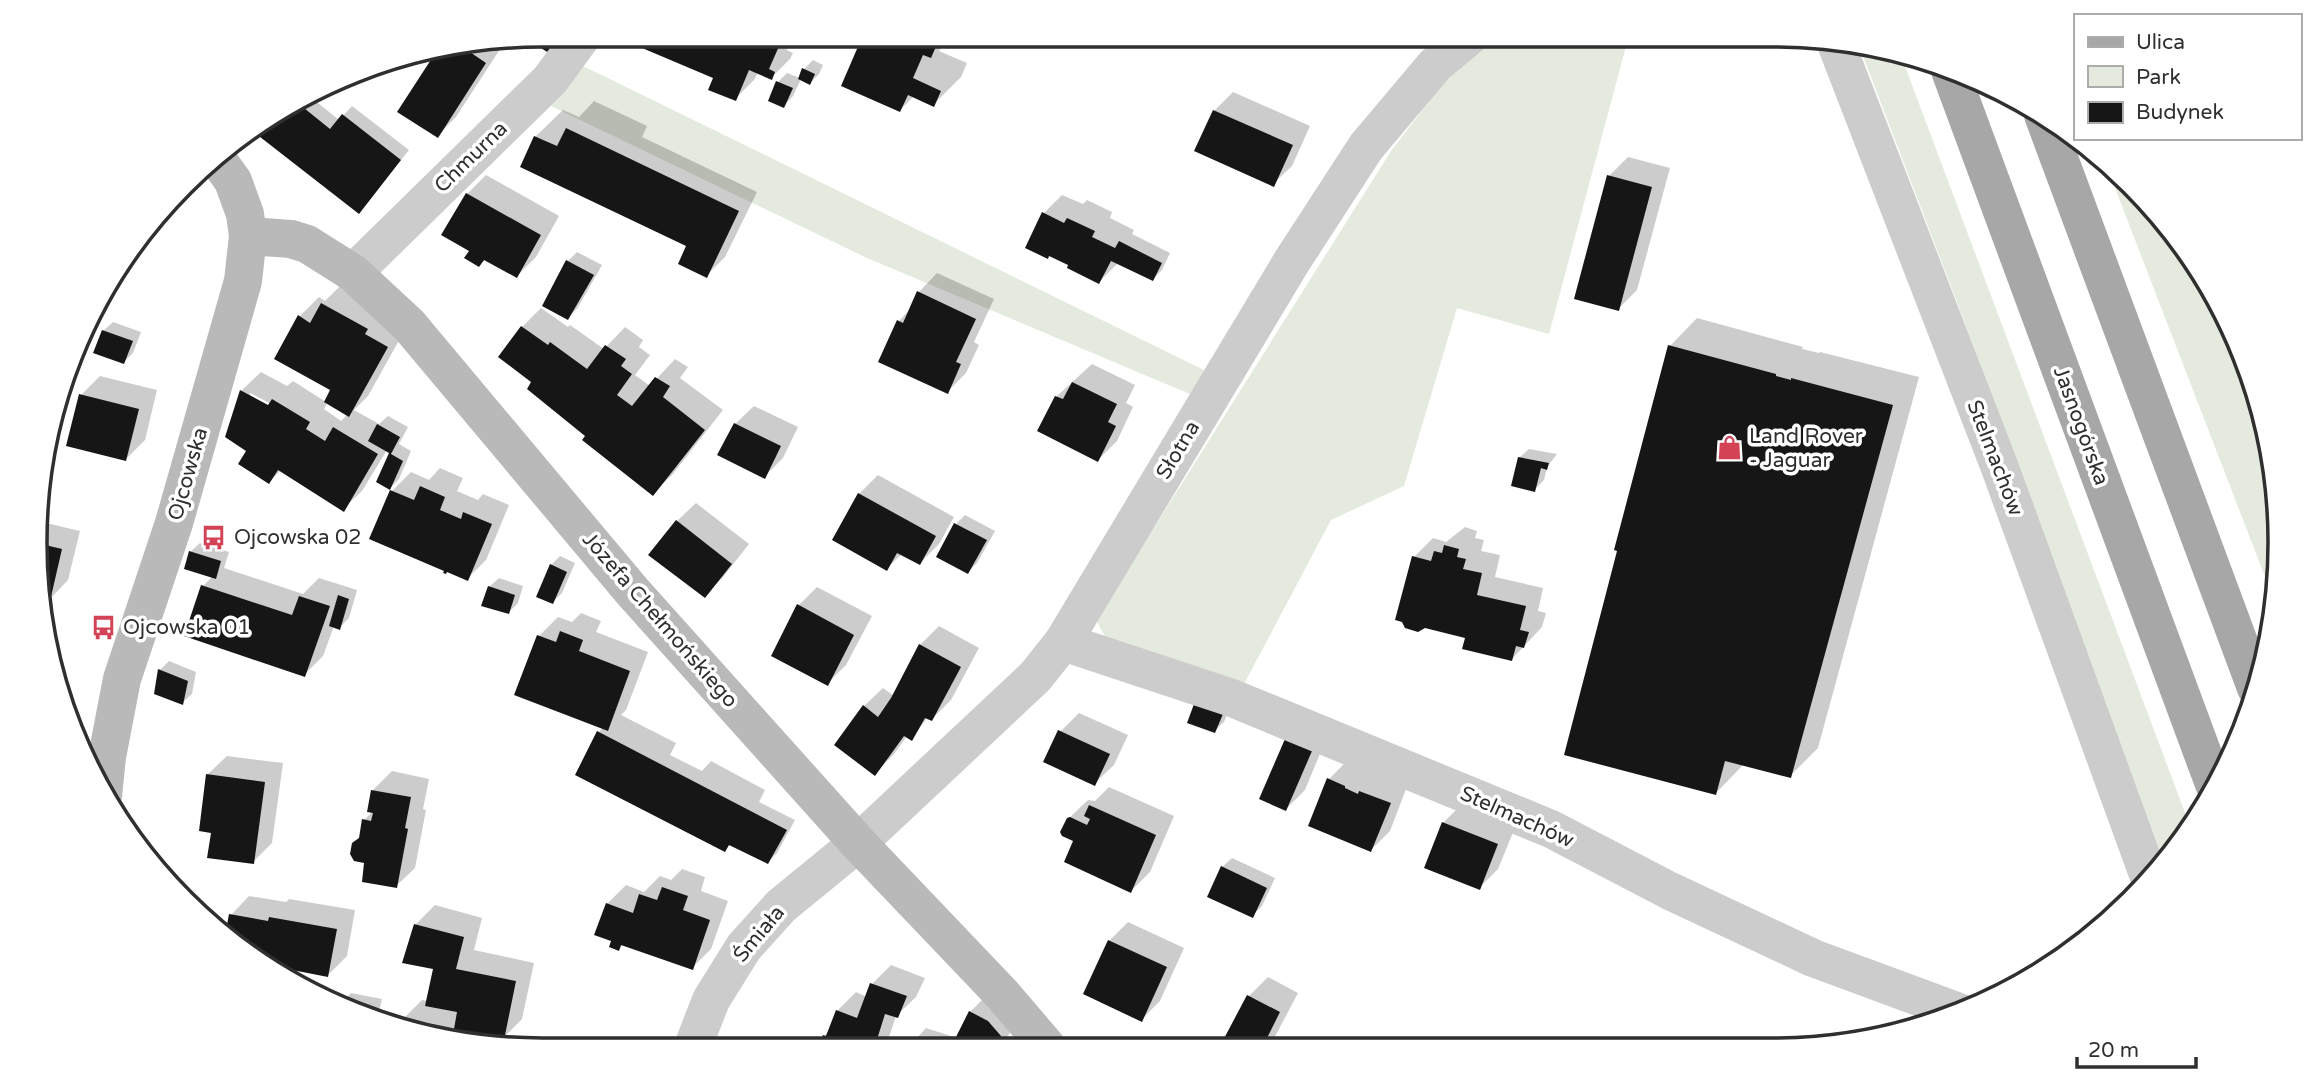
<svg xmlns="http://www.w3.org/2000/svg" width="2315" height="1085" viewBox="0 0 2315 1085" font-family="'Varela Round',sans-serif">
  <style>
    .green { fill: #e5eade }
    .shadow { fill: #0003; fill-rule: evenodd }
    .building { fill: #161616 }
    .lines { fill: none; stroke-linecap: round; stroke-linejoin: round }
    .street { stroke: #ccc; stroke-width: 38 }
    .secondary { stroke: #b9b9b9; stroke-width: 38 }
    .primary { stroke: #a7a7a7; stroke-width: 38 }
    .labels { text-anchor: middle; dominant-baseline: central; stroke-width: 7; stroke-linejoin: round; paint-order: stroke }
    .street-label { font-size: 21px; fill: #2f2f2f; stroke: #fff }
    .poi-label { font-size: 21px; fill: #2f2f2f; stroke: #fff; text-anchor: start }
    .rim { fill: none; stroke: #2f2f2f; stroke-width: 3.5 }
  </style>
  <rect width="100%" height="100%" fill="#fff"/>
  <g class="green">
    <path d="M1502 35H1629L1549 334 1457 308 1404 486 1331 520 1243 686 1109 644 1096 620 1391 151 1449 75Z"/>
    <path d="M1858 43 1871 45 1900 53 2190 826 2175 851 2164 862 1960 310Z"/>
    <path d="M577 63 1208 372 1197 397 867 258 543 102Z"/>
    <path d="M2105 162 2131 183 2194 260 2241 348 2270 443 2280 542 2274 600Z"/>
  </g>
  <g class="shadow">
    <path d="M641 35H794L787 50 793 53 790 59 771 78 758 72 754 80 735 99 715 78Z"/>
    <path d="M865 35H950L939 51 967 63 961 77 933 105 914 96 900 110Z"/>
    <path d="M502 42 504 43 456 117 437 136 436 54 434 53Z"/>
    <path d="M813 60 823 65 819 74 810 83 801 79 793 96 784 106 778 82 787 73 800 78 804 69Z"/>
    <path d="M1233 92 1310 126 1292 166 1273 184 1214 111Z"/>
    <path d="M307 94 339 120 352 106 409 150 359 212 253 129 289 103Z"/>
    <path d="M594 101 647 126 642 137 757 192 725 257 706 276 688 245 535 137 563 110 579 117Z"/>
    <path d="M1628 157 1670 168 1637 290 1618 309 1609 176Z"/>
    <path d="M486 175 559 216 536 257 517 276 486 259 479 265 471 250 443 234 467 194Z"/>
    <path d="M1062 195 1083 204 1087 200 1112 212 1110 218 1134 230 1132 234 1170 253 1162 270 1153 279 1118 263 1099 282 1044 213Z"/>
    <path d="M577 252 602 265 577 309 567 318 568 261Z"/>
    <path d="M937 273 994 299 974 342 979 345 966 373 947 392 899 321 911 308 919 292Z"/>
    <path d="M341 285 406 328 368 396 354 410 379 424 388 416 408 427 399 444 411 451 399 479 390 488 378 482 392 452 387 450 362 491 343 509 281 470 269 482 248 450 227 437 242 390 261 372 287 386 293 381 326 402 333 389 300 316 319 297 325 301ZM250 393 277 407 275 411 250 397ZM328 402 348 414 341 421 324 409Z"/>
    <path d="M541 308 568 327 570 325 604 349 625 327 643 340 639 347 650 355 635 375 650 386 675 359 688 367 680 378 723 410 672 475 653 493 588 436 534 381 501 357 522 327Z"/>
    <path d="M1697 318 1803 347 1802 349 1819 353 1820 352 1919 377 1818 748 1790 776 1743 765 1716 793 1619 550 1670 346Z"/>
    <path d="M113 322 141 332 133 353 124 362 103 331Z"/>
    <path d="M1092 364 1135 385 1126 403 1133 407 1117 441 1098 460 1056 397Z"/>
    <path d="M100 376 157 390 145 440 126 459 81 395Z"/>
    <path d="M754 406 798 427 783 458 764 477 735 424Z"/>
    <path d="M1529 449 1557 454 1547 467 1544 480 1534 490 1519 458Z"/>
    <path d="M440 468 463 478 457 491 478 500 483 494 509 505 486 560 467 579 392 491 411 472 429 480Z"/>
    <path d="M878 475 954 517 939 544 920 563 902 554 887 568 859 494Z"/>
    <path d="M43 485 49 486 42 515Z"/>
    <path d="M696 503 749 544 723 577 704 596 677 521Z"/>
    <path d="M965 515 995 531 977 563 968 572 956 524Z"/>
    <path d="M42 522 80 531 68 580 50 599 40 597Z"/>
    <path d="M1465 527 1477 531 1475 538 1484 540 1481 551 1500 555 1495 577 1543 588 1538 611 1546 613 1542 627 1511 660 1468 637 1414 557 1433 538 1446 542Z"/>
    <path d="M200 543 229 552 224 568 303 594 319 578 357 590 349 618 339 628 334 626 323 656 304 675 203 586 213 576 190 552Z"/>
    <path d="M560 556 575 563 562 593 553 602 551 565Z"/>
    <path d="M499 578 523 586 518 603 509 612 489 587Z"/>
    <path d="M817 587 872 616 846 665 827 684 798 606Z"/>
    <path d="M581 613 601 621 596 632 648 652 626 710 621 715 676 743 670 755 702 771 711 761 765 790 759 802 795 820 777 853 768 862 730 844 725 850 599 732 603 727 539 636 558 617 572 622Z"/>
    <path d="M939 626 979 648 951 700 932 719 928 717 911 739 907 736 894 754 875 773 864 706 883 688 894 696 920 645Z"/>
    <path d="M169 661 196 672 192 694 182 703 160 670Z"/>
    <path d="M1196 705H1231L1224 722 1214 731Z"/>
    <path d="M1079 713 1128 735 1114 765 1095 783 1060 732Z"/>
    <path d="M1329 732 1305 790 1286 809 1261 798Z"/>
    <path d="M227 756 283 763 272 843 253 862 213 831 208 774Z"/>
    <path d="M1348 760 1408 784 1390 831 1371 850 1329 779Z"/>
    <path d="M392 771 429 779 423 809 426 810 415 868 396 886 366 862 353 843 361 836 364 820 373 811V790Z"/>
    <path d="M1109 787 1174 816 1150 872 1131 891 1068 819 1088 800 1095 801Z"/>
    <path d="M1462 804 1516 825 1498 869 1479 888 1443 823Z"/>
    <path d="M1232 858 1275 878 1262 906 1253 915 1222 867Z"/>
    <path d="M682 869 705 877 701 891 728 901 711 949 692 968 624 944 619 949 614 940 607 904 626 885 644 892 660 876 671 880Z"/>
    <path d="M249 896 286 902 289 899 355 910 347 956 328 975 274 965 227 936 231 915Z"/>
    <path d="M435 905 482 918 474 950 534 963 522 1019 503 1038 494 1036 492 1045 444 1040 401 1027 403 1019 422 1000 428 1001 435 967 416 924Z"/>
    <path d="M1128 922 1184 948 1160 1001 1141 1020 1109 941Z"/>
    <path d="M891 965 925 978 916 997 896 1016 885 1049H824L820 1047 824 1036 830 1030 837 1011 856 992 867 997 872 984Z"/>
    <path d="M1268 977 1298 993 1269 1048H1218L1225 1041 1249 996Z"/>
    <path d="M351 993 382 999 377 1020 366 1017 368 1010 365 1009 363 1016 339 1005Z"/>
    <path d="M989 993 1019 1017 1001 1048 907 1049 926 1028 957 1038 970 1012Z"/>
  </g>
  <g class="building">
    <path d="M542 35H564L552 55 525 38Z"/>
    <path d="M639 35H759L780 44 769 69 775 72 772 80 749 70 736 101 708 90 713 78 635 45Z"/>
    <path d="M863 35H941L931 58 923 55 913 78 941 91 934 107 908 95 900 112 841 86Z"/>
    <path d="M464 48 486 63 438 138 397 112 434 55 431 53Z"/>
    <path d="M802 68 815 74 810 85 798 79Z"/>
    <path d="M776 81 793 88 784 108 768 101Z"/>
    <path d="M307 95 299 104 330 129 342 114 401 160 359 214 251 130 289 103Z"/>
    <path d="M1213 110 1293 145 1274 187 1194 151Z"/>
    <path d="M566 128 739 211 707 278 678 264 686 246 520 167 534 136 557 146Z"/>
    <path d="M1607 175 1652 187 1619 311 1574 299Z"/>
    <path d="M466 193 541 235 517 278 484 260 479 267 464 258 469 251 441 235Z"/>
    <path d="M1042 212 1064 223 1067 218 1095 231 1092 237 1115 248 1119 241 1162 263 1153 281 1111 261 1099 284 1067 268 1068 265 1049 256 1048 259 1025 248Z"/>
    <path d="M566 260 594 275 568 320 542 306Z"/>
    <path d="M917 291 976 319 956 362 961 364 948 394 878 362 897 320 903 323Z"/>
    <path d="M321 303 368 329 365 334 388 347 349 417 324 402 330 390 274 359 298 315 310 323Z"/>
    <path d="M521 326 548 345 550 342 587 369 605 345 626 359 621 366 632 374 617 395 632 406 655 377 670 386 663 397 705 430 653 496 582 440 585 436 527 389 531 382 498 357Z"/>
    <path d="M102 330 133 341 124 364 93 353Z"/>
    <path d="M1668 345 1776 374V376L1791 380V378L1893 405 1791 778 1725 761 1716 795 1564 755 1617 551 1614 550Z"/>
    <path d="M1072 382 1117 404 1108 422 1116 426 1098 462 1037 431 1055 396 1063 399Z"/>
    <path d="M240 390 268 405 272 399 310 422 306 429 325 441 333 427 378 454 344 512 278 470 269 484 238 464 246 451 225 437Z"/>
    <path d="M79 394 139 409 126 461 66 446Z"/>
    <path d="M734 423 781 446 765 479 717 455Z"/>
    <path d="M377 424 400 437 391 454 403 461 390 490 376 482 389 453 368 441Z"/>
    <path d="M1518 457 1549 463 1547 470 1541 468 1535 492 1511 486Z"/>
    <path d="M420 486 445 497 440 510 461 519 463 512 492 524 468 581 447 572 446 574 443 573 444 571 369 539 390 490 414 500Z"/>
    <path d="M858 493 936 536 920 565 897 553 887 571 832 540Z"/>
    <path d="M676 520 732 564 705 598 648 555Z"/>
    <path d="M954 523 987 540 968 574 936 557Z"/>
    <path d="M41 544 62 549 50 601 40 599Z"/>
    <path d="M1444 545 1459 549 1457 557 1466 559 1463 569 1482 573 1477 595 1526 606 1520 630 1529 632 1524 648 1516 646 1512 661 1462 649 1465 638 1425 628 1418 632 1405 628 1402 622 1395 620 1412 556 1431 561 1434 551 1442 553Z"/>
    <path d="M189 551 221 561 216 579 184 569Z"/>
    <path d="M550 564 567 572 553 604 536 597Z"/>
    <path d="M201 585 292 615 299 596 330 606 305 677 184 636Z"/>
    <path d="M488 586 515 595 509 614 481 606Z"/>
    <path d="M338 595 349 599 340 630 329 626Z"/>
    <path d="M797 604 854 635 828 686 771 656Z"/>
    <path d="M560 631 583 640 579 651 630 671 608 731 514 695 537 635 556 642Z"/>
    <path d="M919 644 961 667 932 721 925 718 912 741 904 736 875 776 834 745 863 705 878 717 891 698Z"/>
    <path d="M158 669 188 681 183 705 154 694Z"/>
    <path d="M1194 704 1223 714 1215 733 1187 723Z"/>
    <path d="M1058 730 1110 754 1095 786 1043 762Z"/>
    <path d="M597 731 787 830 768 864 729 845 725 852 575 775Z"/>
    <path d="M1285 739 1312 751 1286 811 1259 799Z"/>
    <path d="M206 774 265 782 254 864 207 858 211 833 199 831Z"/>
    <path d="M1327 778 1345 786V788L1358 794 1359 791 1391 803 1371 852 1308 826Z"/>
    <path d="M371 790 411 797 405 828 408 829 397 888 362 882 364 863 354 861 350 854 352 843 359 838 362 819 371 821 373 813 367 812Z"/>
    <path d="M1089 805 1156 835 1131 893 1064 862 1073 841 1062 836 1060 832 1067 818 1070 817 1087 825 1090 819 1084 816Z"/>
    <path d="M1442 822 1498 844 1480 890 1424 868Z"/>
    <path d="M1221 866 1267 888 1253 918 1207 897Z"/>
    <path d="M662 887 688 896 683 910 710 920 693 970 621 945 619 951 609 947 611 941 594 935 606 903 633 913 639 894 657 900Z"/>
    <path d="M229 914 268 921 269 917 337 929 328 977 277 967 225 935Z"/>
    <path d="M414 924 464 937 456 969 516 981 504 1040 481 1035 479 1044 444 1040 400 1027 402 1018 454 1029 457 1012 425 1006 433 969 402 963Z"/>
    <path d="M1108 940 1167 967 1142 1022 1083 994Z"/>
    <path d="M870 983 907 996 898 1018 885 1014 874 1049 818 1048 823 1035 826 1036 836 1010 857 1018Z"/>
    <path d="M1247 995 1280 1012 1262 1048H1219Z"/>
    <path d="M969 1011 988 1021 1001 1036 995 1048 950 1049Z"/>
  </g>
  <g class="lines">
    <g class="street">
      <path d="M1835 41 2000 468 2149 877"/>
      <path d="M353 273 550 80 583 35"/>
      <path d="M1063 642 1232 698 1551 829 1670 891 1813 958 1962 1013"/>
      <path d="M692 1049 711 1000 744 947 781 906 858 843 1035 677 1063 642 1292 261 1366 147 1435 65 1471 35"/>
    </g>
    <g class="secondary">
      <path d="M248 236 291 239 307 244 353 273 409 325 632 591 858 843 1002 994 1048 1048"/>
      <path d="M103 796 107 757 122 679 174 523 243 281 248 236 245 214 233 181 215 156"/>
    </g>
    <g class="primary">
      <path d="M1949 68 2214 784"/>
      <path d="M2043 115 2256 688"/>
    </g>
  </g>
  <defs>
    <symbol id="shop-bare" viewBox="-9 -9 18 18"><path d="M-5-2.5h2.3a2.7 3.5 0 0 1 5.4 0H5L5.5 6h-11ZM-1.5-2.5h3a1.5 2.3 0 0 0-3 0Z" fill="#d44255" stroke="#fff" stroke-width="2.5" paint-order="stroke"/></symbol>
    <symbol id="bus-bare" viewBox="-9 -9 18 18"><path d="M-5-6H5V4H4V6H2V4H-2V6H-4V4H-5ZM-3.5-4V0h7V-4ZM-3.5 1.2v1.5H-2V1.2ZM2 1.2v1.5H3.5V1.2Z" fill="#d44255" stroke="#fff" stroke-width="2.5" paint-order="stroke"/></symbol>
  </defs>
  <g fill-rule="evenodd">
    <use href="#shop-bare" x="1712" y="430" width="35" height="35"/>
    <use href="#bus-bare" x="196" y="520" width="35" height="35"/>
    <use href="#bus-bare" x="86" y="610" width="35" height="35"/>
  </g>
  <g class="labels">
    <g class="street-label">
      <text transform="translate(471 157) rotate(-44)">Chmurna</text>
      <text transform="translate(2081 426) rotate(70)">Jasnogórska</text>
      <text transform="translate(1178 450) rotate(-59)">Słotna</text>
      <text transform="translate(1995 458) rotate(69)">Stelmachów</text>
      <text transform="translate(188 474) rotate(-74)">Ojcowska</text>
      <text transform="translate(660 620) rotate(49)">Józefa Chełmońskiego</text>
      <text transform="translate(1517 817) rotate(24)">Stelmachów</text>
      <text transform="translate(759 934) rotate(-50)">Śmiała</text>
    </g>
    <g class="poi-label">
      <text x="1749" y="436">Land Rover<tspan x="1749" dy="24">- Jaguar</tspan></text>
      <text x="234" y="537">Ojcowska 02</text>
      <text x="123" y="627">Ojcowska 01</text>
    </g>
  </g>
  <path d="M0 0H2315V1085H0ZM542 47H1773A495 495 0 0 1 2268 542V543A495 495 0 0 1 1773 1038H542A495 495 0 0 1 47 543V542A495 495 0 0 1 542 47Z" fill="#fff" fill-rule="evenodd"/>
  <path class="rim" d="M542 47H1773A495 495 0 0 1 2268 542V543A495 495 0 0 1 1773 1038H542A495 495 0 0 1 47 543V542A495 495 0 0 1 542 47Z"/>
  <rect x="2074" y="14" width="228" height="126" fill="#ffffff" stroke="#acacac" stroke-width="2"/>
  <rect x="2088" y="37" width="35" height="10" fill="#a7a7a7" stroke="#acacac" stroke-width="2"/>
  <text x="2136" y="49" font-size="21" fill="#2f2f2f">Ulica</text>
  <rect x="2088" y="66" width="35" height="21" fill="#e5eade" stroke="#acacac" stroke-width="2"/>
  <text x="2136" y="84" font-size="21" fill="#2f2f2f">Park</text>
  <rect x="2088" y="102" width="35" height="21" fill="#161616" stroke="#acacac" stroke-width="2"/>
  <text x="2136" y="119" font-size="21" fill="#2f2f2f">Budynek</text>
  <path d="M2077 1057v10h119v-10" fill="none" stroke="#2f2f2f" stroke-width="3.5"/>
  <text x="2088" y="1057" font-size="21" fill="#2f2f2f" stroke="#ffffff" stroke-width="5" paint-order="stroke">20 m</text>
</svg>
